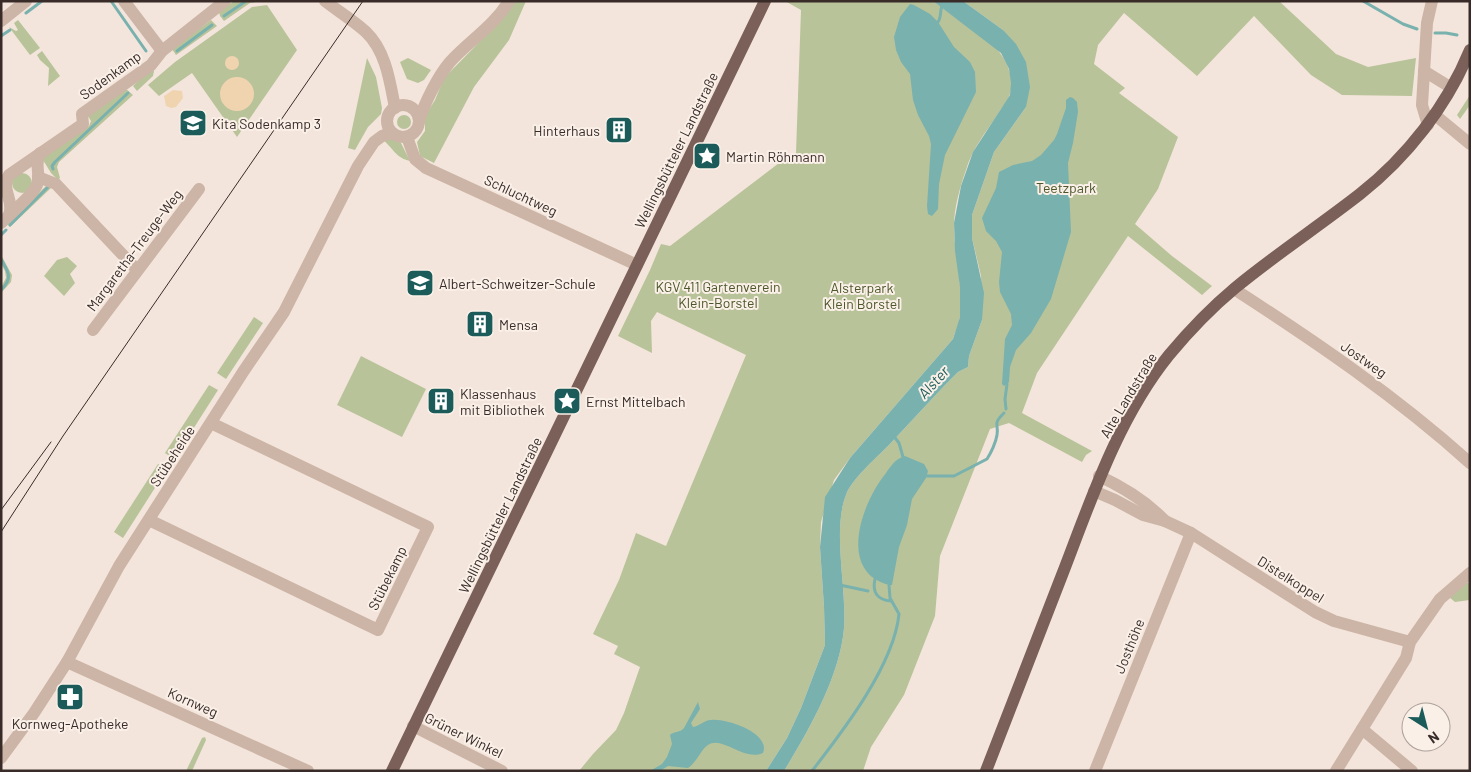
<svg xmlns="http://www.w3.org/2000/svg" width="1471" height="772" viewBox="0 0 1471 772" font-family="Barlow,sans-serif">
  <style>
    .green { fill: #b9c39a }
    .sand { fill: #f0d4b0 }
    .water { fill: #79b1ae }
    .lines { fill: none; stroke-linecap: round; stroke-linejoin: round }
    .stream { stroke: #79b1ae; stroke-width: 3 }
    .minor { stroke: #ccb4a6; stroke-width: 12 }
    .major { stroke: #7a6058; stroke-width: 12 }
    .tram { stroke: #382b28; stroke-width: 1 }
    .labels { text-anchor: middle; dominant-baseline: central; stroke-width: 4; stroke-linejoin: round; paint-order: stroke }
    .street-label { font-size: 14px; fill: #382b28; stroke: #faf0e8 }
    .poi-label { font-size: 14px; fill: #382b28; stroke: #faf0e8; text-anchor: start }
    .park-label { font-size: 14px; fill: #4b572a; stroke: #faf0e8 }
    .water-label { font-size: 15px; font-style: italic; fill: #1b5b59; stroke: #faf0e8 }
  </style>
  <rect width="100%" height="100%" fill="#f3e5db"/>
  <g class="green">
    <path d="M234 1H261L250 3 224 21 220 16 219 12Z"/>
    <path d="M515 1H526L509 40 474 87 434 163 420 156 417 142 425 131V116L435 100 444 78 503 18Z"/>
    <path d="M785 1H933L994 46C1006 58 1015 77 1010 94 1008 101 1001 108 998 114 986 132 972 149 966 170 960 187 954 208 954 226 954 256 964 287 960 317 959 324 955 332 953 339L850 458 834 480 821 522 820 547 824 607 825 645 801 708 787 738 766 771H579L593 754 616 730 624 713 640 667 614 654 618 646 593 634 619 580 636 533 666 546 746 355 657 312 651 321 652 353 618 336 650 270 661 244 670 246 779 163 782 156 796 153 801 10Z"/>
    <path d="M963 1H1279L1336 54 1368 67 1416 58 1412 96 1342 95 1311 75 1254 16 1197 76 1124 13 1098 45 1094 64 1125 88 1119 93 1178 137 1158 189 1135 224 1172 256 1212 286 1202 295 1128 236 1037 373 1022 413 1092 451 1086 455 1082 462 1009 423 990 429 940 556 935 616 904 695 871 747 863 771H784C809 730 840 676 844 628 847 589 832 530 846 495 851 480 876 458 888 446 907 426 926 405 945 385L958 372 968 367 969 356 982 320 981 276 972 238V215L994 152 1026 107 1003 30Z"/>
    <path d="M267 5 297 50 237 137 192 73 159 96 148 85 175 62 252 7Z"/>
    <path d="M18 20 40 48 30 55 9 27 16 31 18 30 14 23Z"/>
    <path d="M211 20 217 26 176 55 172 49Z"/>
    <path d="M42 51 60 76 48 86 49 68 40 60 37 55Z"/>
    <path d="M367 58 376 77 382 108 381 114 368 127 355 150 348 148Z"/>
    <path d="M408 58 431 70 424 80 418 83 407 79 400 62Z"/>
    <path d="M151 68 154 71 153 76 137 91 133 86Z"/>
    <path d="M125 88 133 95 59 162 57 167 60 178 58 180 51 173 43 160 44 155 89 126 91 121 88 116Z"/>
    <path d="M1470 95V105L1460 119 1457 115Z"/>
    <circle cx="404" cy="122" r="7"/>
    <path d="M395 139 401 143 410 161C396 158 393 148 383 140Z"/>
    <circle cx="22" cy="183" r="10"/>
    <path d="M47 185 52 187 10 227 7 224Z"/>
    <path d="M1 255 12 275 11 282 1 293V287L6 278 5 271 1 264Z"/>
    <path d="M67 257 77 266 70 274 75 283 64 296 44 276 57 260Z"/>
    <path d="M254 317 263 323 226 379 217 373Z"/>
    <path d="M361 356 426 389 402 437 337 405Z"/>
    <path d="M209 385 218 390 174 459 165 453Z"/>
    <path d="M158 464 167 469 123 538 114 532Z"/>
    <path d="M1466 583H1470V600L1455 602 1449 597Z"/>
    <path d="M205 737 206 740 192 771H186L202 738Z"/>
  </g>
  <g class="sand">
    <circle cx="232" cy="63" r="7"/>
    <circle cx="237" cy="94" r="17"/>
    <path d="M173 90 182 91 183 98 176 107 171 108 166 106 164 96Z"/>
  </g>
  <g class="water">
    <path d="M933 1H963L1003 30 1016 44 1026 62 1030 87 1026 107 994 152 972 215V238L984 293 982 320 969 356 968 367 958 372 945 385C926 405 907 426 888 446 876 458 851 480 846 495 832 530 847 589 844 628 840 676 809 730 784 771H766L787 738 801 708 825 645 824 607 820 547 825 497 850 458 953 339 960 317V287L955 251 954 223 961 186 973 152 1010 95 1011 83 1009 69 1001 53Z"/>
    <path d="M910 4 914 5 930 14 938 22 954 47 970 62 975 72 976 92 945 155 939 184 938 209 932 216 928 214 927 206 931 144 929 136 918 115 913 100 910 74 901 62 896 50 894 37 900 17Z"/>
    <path d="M1070 97 1073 98 1077 102 1078 112 1073 143 1068 163 1071 232 1051 299 1031 333 1016 350 1010 367 1009 382 1004 386 1002 384 1005 339 1012 325 1011 314 1000 292 999 282 1002 252 996 241 986 231 982 218 996 188 999 172 1013 165 1032 161 1041 155 1054 140 1057 134 1066 108V100Z"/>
    <path d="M905 456 924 464 928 471 926 478 912 499 907 525 899 547 892 585H889C838 572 861 506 883 477 890 468 894 459 905 456Z"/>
    <path d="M698 702 700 709 691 723 693 727C700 726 704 720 711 720 726 718 771 733 763 753 744 762 722 735 708 745 701 749 698 761 688 768L668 766 660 771H650L662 764 667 757 672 744 670 735C674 731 680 733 684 728Z"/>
  </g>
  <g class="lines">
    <g class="stream">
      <path d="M111 1 146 51"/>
      <path d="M1363 1 1403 24 1417 29"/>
      <path d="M26 13 42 1"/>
      <path d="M224 16 246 1"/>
      <path d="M938 22C942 17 939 9 944 1"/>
      <path d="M1435 33H1446L1457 35"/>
      <path d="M1 36 10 30"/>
      <path d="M177 51 212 25"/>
      <path d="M53 169 52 166 55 162 128 93"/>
      <path d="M10 225 48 187"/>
      <path d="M1 235 6 230"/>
      <path d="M1 259C9 273 13 278 1 290"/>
      <path d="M1006 409 1005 399 1007 384"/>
      <path d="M893 435 899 443 903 457"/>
      <path d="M927 476H954L987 459C991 453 996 442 997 435 999 423 992 425 1004 413"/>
      <path d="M875 579C872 592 877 600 891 601"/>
      <path d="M840 585 868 591"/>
      <path d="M812 771C843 731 894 665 899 614L890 598 889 585"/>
    </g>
    <g class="minor">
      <path d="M124 1 162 51"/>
      <path d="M325 1C338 11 354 21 366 32 386 51 390 82 395 108"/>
      <path d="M1 21 26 1"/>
      <path d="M1424 71 1450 87"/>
      <circle cx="403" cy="121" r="16"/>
      <path d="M1435 115 1470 144"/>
      <path d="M419 121C424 104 438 76 450 62 469 41 494 26 509 1"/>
      <path d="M1428 125 1422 105 1427 23 1432 1"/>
      <path d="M407 137 415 159 426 168 637 265"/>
      <path d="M38 177 56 184 137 270"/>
      <path d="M9 215C15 201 0 189 9 175L83 124 82 114 151 65 162 51 225 1"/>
      <path d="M1 223C10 214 33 195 37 185 41 174 34 163 40 153"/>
      <path d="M1234 289C1316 342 1397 397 1470 463"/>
      <path d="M93 330 199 189"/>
      <path d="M1099 476C1125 488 1146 501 1165 521"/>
      <path d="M1094 491 1115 500 1143 515 1165 521 1191 533 1315 612 1334 621 1410 642"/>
      <path d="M149 520 378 630 428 527 211 423"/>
      <path d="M67 662 308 771"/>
      <path d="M413 726 502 771"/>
      <path d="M1362 729 1412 771"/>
      <path d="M1 758 34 713 67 662 119 566 243 372 284 312 358 166 374 142 382 136 388 134H394"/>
      <path d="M1095 771 1191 533"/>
      <path d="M1336 771 1406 658 1410 642 1440 599 1470 573"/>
    </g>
    <g class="major">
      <path d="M392 771 765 1"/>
      <path d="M986 771C1011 706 1037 641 1062 575 1091 500 1118 418 1169 355 1189 331 1211 308 1235 288 1275 255 1319 226 1360 194 1407 157 1447 106 1470 50"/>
    </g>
    <g class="tram">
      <path d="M1 510 51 442"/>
      <path d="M1 532 63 436 363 1"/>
    </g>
  </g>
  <defs>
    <symbol id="school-square" viewBox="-11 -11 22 22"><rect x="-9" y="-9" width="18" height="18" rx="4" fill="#1b5b59" stroke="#faf0e8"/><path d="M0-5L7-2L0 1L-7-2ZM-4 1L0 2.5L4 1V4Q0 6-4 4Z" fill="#fff"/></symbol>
    <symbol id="building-square" viewBox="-11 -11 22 22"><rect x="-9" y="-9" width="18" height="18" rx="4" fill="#1b5b59" stroke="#faf0e8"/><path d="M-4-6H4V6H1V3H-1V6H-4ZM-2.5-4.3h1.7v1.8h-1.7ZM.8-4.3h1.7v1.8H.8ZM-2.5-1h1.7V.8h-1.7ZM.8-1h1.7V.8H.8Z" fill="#fff"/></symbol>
    <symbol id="sight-square" viewBox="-11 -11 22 22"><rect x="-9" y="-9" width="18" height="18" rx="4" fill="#1b5b59" stroke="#faf0e8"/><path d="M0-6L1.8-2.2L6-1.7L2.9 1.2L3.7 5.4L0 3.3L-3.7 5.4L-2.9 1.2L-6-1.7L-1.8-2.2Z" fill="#fff"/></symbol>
    <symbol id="pharmacy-square" viewBox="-11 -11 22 22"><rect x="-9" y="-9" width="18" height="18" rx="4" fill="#1b5b59" stroke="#faf0e8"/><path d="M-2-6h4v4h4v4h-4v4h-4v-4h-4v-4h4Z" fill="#fff"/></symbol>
  </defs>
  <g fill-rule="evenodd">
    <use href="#school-square" x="177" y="107" width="32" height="32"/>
    <use href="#building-square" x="603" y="114" width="32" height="32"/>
    <use href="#sight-square" x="691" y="140" width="32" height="32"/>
    <use href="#school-square" x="404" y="267" width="32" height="32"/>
    <use href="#building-square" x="464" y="308" width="32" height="32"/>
    <use href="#building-square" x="425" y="385" width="32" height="32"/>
    <use href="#sight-square" x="551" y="385" width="32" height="32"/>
    <use href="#pharmacy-square" x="54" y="681" width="32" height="32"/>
  </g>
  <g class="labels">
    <g class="street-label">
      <text transform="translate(110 75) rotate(-36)">Sodenkamp</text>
      <text transform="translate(676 150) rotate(-64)">Wellingsbütteler Landstraße</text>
      <text transform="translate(521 195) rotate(25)">Schluchtweg</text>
      <text transform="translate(134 250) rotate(-53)">Margaretha-Treuge-Weg</text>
      <text transform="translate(1364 359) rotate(35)">Jostweg</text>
      <text transform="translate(1128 395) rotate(-59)">Alte Landstraße</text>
      <text transform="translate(172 456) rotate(-57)">Stübeheide</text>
      <text transform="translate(500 515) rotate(-64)">Wellingsbütteler Landstraße</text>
      <text transform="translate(387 578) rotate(-64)">Stübekamp</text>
      <text transform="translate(1291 579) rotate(32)">Distelkoppel</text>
      <text transform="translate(1129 646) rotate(-68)">Josthöhe</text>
      <text transform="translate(193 702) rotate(24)">Kornweg</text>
      <text transform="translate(464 735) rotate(26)">Grüner Winkel</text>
    </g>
    <g class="poi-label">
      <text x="212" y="123">Kita Sodenkamp 3</text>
      <text x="600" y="130" text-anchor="end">Hinterhaus</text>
      <text x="726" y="156">Martin Röhmann</text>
      <text x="439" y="283">Albert-Schweitzer-Schule</text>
      <text x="499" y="324">Mensa</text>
      <text x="460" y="393">Klassenhaus<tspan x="460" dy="16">mit Bibliothek</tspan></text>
      <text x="586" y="401">Ernst Mittelbach</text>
      <text x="70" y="723" text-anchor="middle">Kornweg-Apotheke</text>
    </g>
    <g class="park-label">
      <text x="1066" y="187">Teetzpark</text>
      <text x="718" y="286">KGV 411 Gartenverein<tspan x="718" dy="16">Klein-Borstel</tspan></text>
      <text x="862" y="287">Alsterpark<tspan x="862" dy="16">Klein Borstel</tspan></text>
    </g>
    <g class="water-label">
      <text transform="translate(933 382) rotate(-47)">Alster</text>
    </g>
  </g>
  <rect width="1471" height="772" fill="none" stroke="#382b28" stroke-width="5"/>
  <g transform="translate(1426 727) rotate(144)"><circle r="24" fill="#faf0e8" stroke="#aca19b"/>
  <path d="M0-4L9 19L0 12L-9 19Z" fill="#1b5b59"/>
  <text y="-8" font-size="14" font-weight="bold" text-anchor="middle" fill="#382b28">N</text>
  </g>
</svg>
